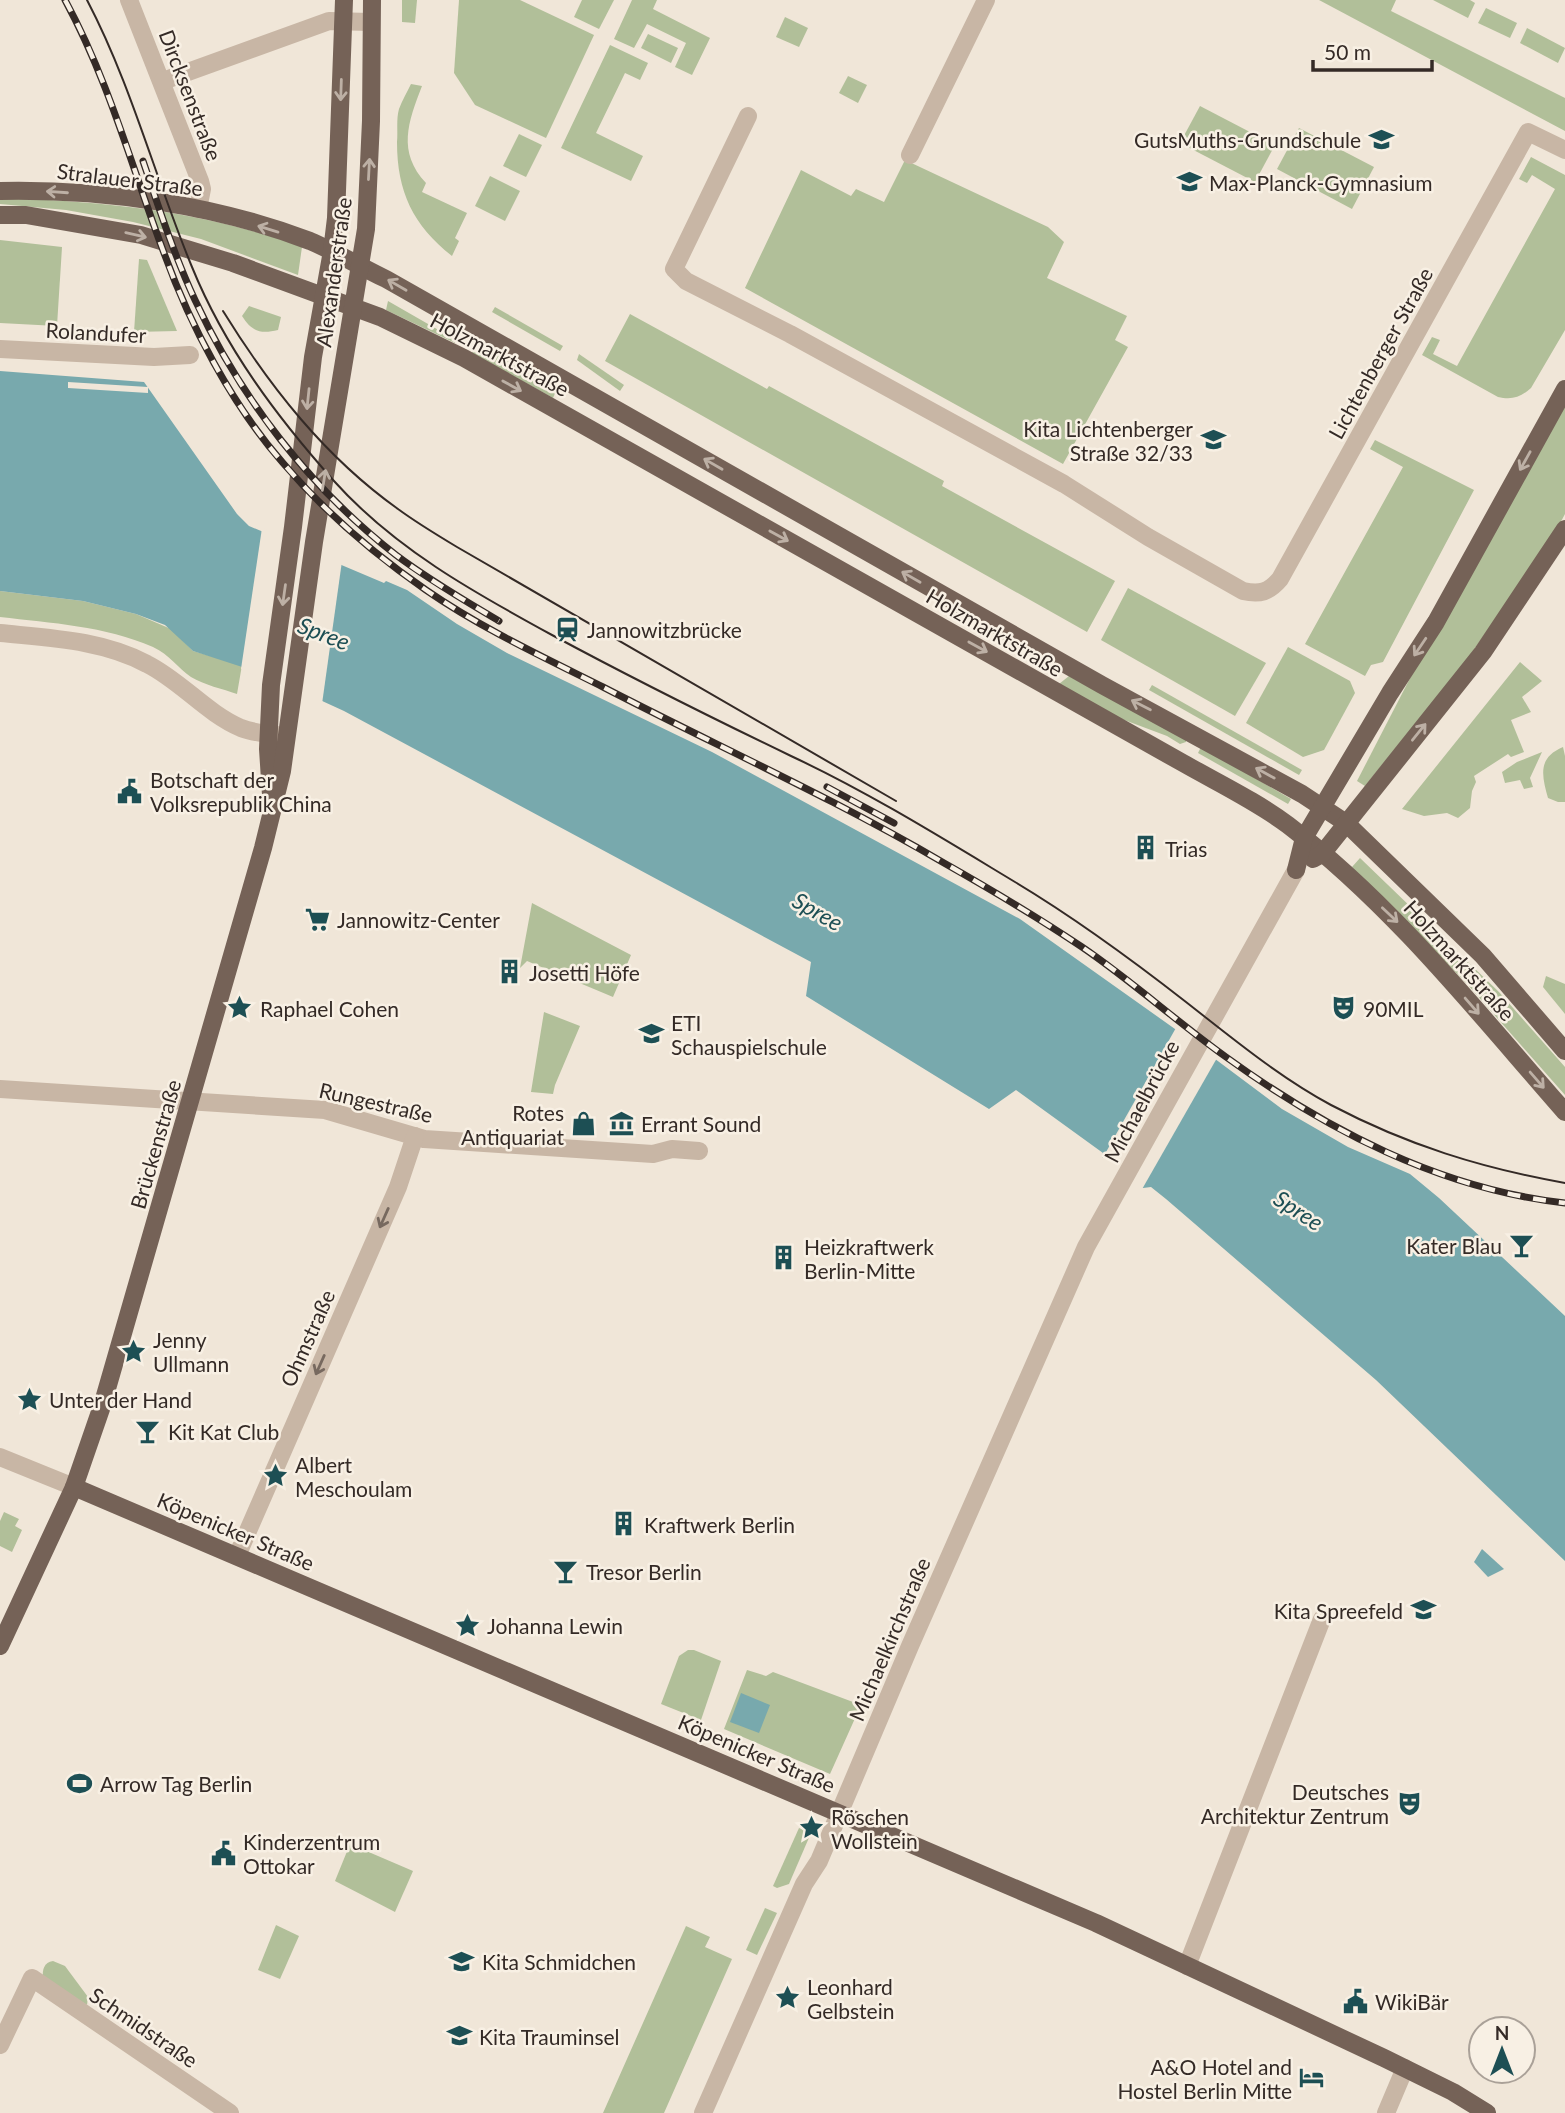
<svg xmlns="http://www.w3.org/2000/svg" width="1565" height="2113" viewBox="0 0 1565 2113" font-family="Lato,sans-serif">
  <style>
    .green { fill: #b1bf99 }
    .water { fill: #78a9ad }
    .pier { fill: #f0e6d8 }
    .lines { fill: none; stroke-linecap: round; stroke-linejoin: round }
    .minor { stroke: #c8b6a5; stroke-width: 18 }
    .major { stroke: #756257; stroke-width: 18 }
    .tram { stroke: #342a26; stroke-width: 2 }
    .rail-casing { stroke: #342a26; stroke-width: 7 }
    .rail { stroke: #f8f0e4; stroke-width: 4.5; stroke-dasharray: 13; stroke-linecap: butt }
    .oneway { stroke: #bdb0a5 }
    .oneway2 { stroke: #77695f }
    .labels { text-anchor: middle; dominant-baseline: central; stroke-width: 5; stroke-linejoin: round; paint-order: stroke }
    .street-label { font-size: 21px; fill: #342a26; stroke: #f8f0e4 }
    .poi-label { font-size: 21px; fill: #342a26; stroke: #f8f0e4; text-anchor: start }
    .water-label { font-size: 23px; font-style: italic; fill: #1d4f54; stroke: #f8f0e4 }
  </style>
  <rect width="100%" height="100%" fill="#f0e6d8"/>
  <g class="green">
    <path d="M402 0H417L415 23 402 22Z"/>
    <path d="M459 0H520L594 35 546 138 475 105 454 73Z"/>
    <path d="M582 0H614L599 29 574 17Z"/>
    <path d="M632 0H657L653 9 710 38 692 75 675 67 686 43 647 24 634 48 614 39Z"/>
    <path d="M1319 0H1396L1391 11 1565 98V131Z"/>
    <path d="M1433 0H1470L1475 3 1468 18Z"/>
    <path d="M1486 8 1517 23 1510 38 1478 23Z"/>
    <path d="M785 17 808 28 799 47 776 37Z"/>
    <path d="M1527 28 1565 48 1558 63 1520 43Z"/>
    <path d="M648 34 678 48 671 63 641 48Z"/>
    <path d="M610 45 648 63 640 80 625 73 596 133 643 156 631 181 561 148Z"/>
    <path d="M848 76 867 85 858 103 839 93Z"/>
    <path d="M411 84 422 86C408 122 397 152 426 183L422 192 467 213 455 238 459 241 452 256C413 225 397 192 397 142 398 132 396 119 399 109 402 101 407 92 411 84Z"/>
    <path d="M1200 106 1275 145 1255 182 1180 143Z"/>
    <path d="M1299 128 1374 167 1352 209 1277 169Z"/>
    <path d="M519 134 542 145 526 177 503 166Z"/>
    <path d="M1531 157 1565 175V330L1531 388C1520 398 1511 400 1498 397L1422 355 1432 337 1440 340 1433 354 1457 366 1555 189 1532 175 1527 183 1519 179Z"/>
    <path d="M905 160 1048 227 1064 242 1047 278 1127 316 1115 340 1128 347 1063 464 745 288 801 170 851 196 856 189 884 202Z"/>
    <path d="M490 176 520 191 505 221 475 206Z"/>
    <path d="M0 198C102 201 205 211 302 247L298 275 201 239 133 222 66 210 0 204Z"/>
    <path d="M0 240 62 247 57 326 0 323Z"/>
    <path d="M139 259 147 260 177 331 134 332Z"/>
    <path d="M388 301 442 332H457L455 343 386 310Z"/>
    <path d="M249 306 281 317 278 330C261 334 252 332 242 316Z"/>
    <path d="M495 307 563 346 560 351 492 312Z"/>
    <path d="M630 314 767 389 769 386 944 481 942 486 1115 581 1087 632 605 361Z"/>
    <path d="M476 343 557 389 553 398 472 353Z"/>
    <path d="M579 354 624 385 620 391 577 360Z"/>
    <path d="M1565 396V514L1551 540 1466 661 1365 786 1357 781 1422 655Z"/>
    <path d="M1375 440 1474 490 1383 662 1371 665 1365 676 1305 644 1403 467 1370 449Z"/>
    <path d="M1128 588 1266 663 1235 716 1101 640Z"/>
    <path d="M0 591 83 601 136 614 171 629 193 651 242 665 237 694C223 689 204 685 191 677 178 668 170 655 153 647 105 626 51 623 0 617Z"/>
    <path d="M1288 647 1350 681 1355 693 1324 750 1303 757 1246 723Z"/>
    <path d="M1520 662 1542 681 1522 697 1531 712 1511 720 1524 752 1511 757 1508 754 1474 776 1476 782 1472 791 1470 808 1458 818 1447 813 1424 816 1402 809Z"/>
    <path d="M1069 676 1186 740V742L1180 744 1167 736 1119 718 1059 684Z"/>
    <path d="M1152 685 1302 770 1299 775 1149 690Z"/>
    <path d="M1201 747 1291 799 1288 804 1198 753Z"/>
    <path d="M1563 747 1565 756V802H1558L1548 798C1542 776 1537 758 1563 747Z"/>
    <path d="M1542 752 1530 778 1533 787 1524 789 1520 780 1505 783 1502 772 1517 762Z"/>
    <path d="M1360 858 1499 992 1565 1067V1095L1468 985 1356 872 1352 867Z"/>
    <path d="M532 903 631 955 613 997 527 961 520 968Z"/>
    <path d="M1546 976 1565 984V1014L1543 987Z"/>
    <path d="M544 1012 580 1026 555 1085 553 1094 531 1092Z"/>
    <path d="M4 1512 19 1519 15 1526 22 1530 12 1552 0 1546V1521Z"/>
    <path d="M688 1650H694L721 1661 701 1720 661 1704 679 1656Z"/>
    <path d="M747 1670 766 1676 773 1672 861 1705 830 1774 724 1729Z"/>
    <path d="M799 1828 811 1833 789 1884 777 1888 773 1886Z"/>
    <path d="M350 1844 413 1871 395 1912 335 1881Z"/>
    <path d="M765 1908 777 1913 757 1955 746 1950Z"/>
    <path d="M276 1925 299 1936 280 1979 258 1970Z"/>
    <path d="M686 1926 710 1937 705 1947 732 1959 664 2113H603Z"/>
    <path d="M53 1961 65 1966 88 1997 87 2005 43 1978C42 1970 44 1962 53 1961Z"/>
  </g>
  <g class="water">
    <path d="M0 371 144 382 237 514 249 526 384 583 386 581 407 590 457 624 507 653 712 752 1020 919 1175 1029 1282 1109 1348 1147 1410 1174 1439 1198 1565 1316V1561L1376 1380 1166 1199 1151 1187 1143 1188 1102 1157 1103 1153 1016 1090 989 1109 806 996 811 962 344 711 261 673 193 651 165 625 136 614 83 601 0 591Z"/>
    <path d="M1482 1549 1504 1569 1488 1577 1474 1562Z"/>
    <path d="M741 1693 770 1705 759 1733 730 1722Z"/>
  </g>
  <g class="pier">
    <path d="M68 382 148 387V393L68 388Z"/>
    <path d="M262 528 342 561 322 704 241 669Z"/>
    <path d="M1177 1026 1217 1058 1141 1191 1101 1161Z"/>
  </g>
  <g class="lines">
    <g class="minor">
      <path d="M129 0 200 181 202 189 198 209"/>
      <path d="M163 81 329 21 371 22"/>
      <path d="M748 116 674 269 686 281 790 334 1064 484 1148 537 1243 591C1260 595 1269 592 1280 579L1528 132 1565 150"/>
      <path d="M910 155 986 0"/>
      <path d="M0 349 154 357 190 355"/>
      <path d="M0 633C49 638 103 640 147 664 181 681 206 713 241 728 254 733 268 734 283 736"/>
      <path d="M0 1089 325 1110 424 1139 653 1154 672 1149 699 1151"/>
      <path d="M0 1457 74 1487"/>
      <path d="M237 1556 398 1187 415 1136"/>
      <path d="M1187 1966 1322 1619"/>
      <path d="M0 2045 32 1978 230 2113"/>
      <path d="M703 2113 804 1884 819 1861 910 1646 1086 1247 1296 870"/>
      <path d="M1386 2113 1405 2068"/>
    </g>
    <g class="major">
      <path d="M0 191C103 189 213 204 310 241 336 252 361 267 386 279L1102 685 1302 794 1346 823 1483 956 1565 1051"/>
      <path d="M0 215H26L141 235 233 263 380 317 464 358 1183 763C1218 783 1256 801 1288 825 1394 906 1478 1013 1565 1112"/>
      <path d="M271 795 268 749 271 685 293 527 313 357 332 251 336 218 344 0"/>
      <path d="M1313 859 1322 854 1483 652 1565 529"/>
      <path d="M1296 870 1304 838 1390 693 1436 622 1565 389"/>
      <path d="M74 1487 1096 1923 1384 2058 1453 2092 1487 2113"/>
      <path d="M0 1646 74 1487 102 1406 263 848 282 771 314 542 366 229 371 121 372 0"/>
    </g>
    <g class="tram">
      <path d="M87 0C132 86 155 178 192 267 225 348 277 417 334 481 394 548 473 592 552 635 630 677 710 717 791 756 868 792 942 838 1015 882 1075 918 1131 959 1186 1002 1232 1038 1279 1077 1331 1105 1407 1145 1481 1168 1565 1183"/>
      <path d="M223 311C270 387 325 457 398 509 417 523 437 535 457 547L896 801"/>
    </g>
    <defs>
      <g id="rail">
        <path d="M65 0C109 81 132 168 164 253 190 325 232 405 283 463 324 511 374 554 426 590 481 628 543 657 603 687 717 746 833 798 944 863 990 889 1037 917 1082 947 1132 981 1177 1022 1226 1057 1327 1130 1440 1189 1565 1203"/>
        <path d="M143 161C159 208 174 255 195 300 241 399 310 488 396 555 429 580 464 600 499 621"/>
        <path d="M827 787 894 823"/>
      </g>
    </defs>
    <use href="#rail" class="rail-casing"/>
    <use href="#rail" class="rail"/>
  </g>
  <defs><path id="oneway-shaft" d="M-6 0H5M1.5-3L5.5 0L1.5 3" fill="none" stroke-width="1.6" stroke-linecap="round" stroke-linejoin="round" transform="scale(1.75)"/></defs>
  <g class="oneway">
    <use href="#oneway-shaft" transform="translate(341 90) rotate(92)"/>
    <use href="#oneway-shaft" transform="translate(369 169) rotate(-87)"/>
    <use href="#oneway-shaft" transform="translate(57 192) rotate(-176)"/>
    <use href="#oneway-shaft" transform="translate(268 229) rotate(-163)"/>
    <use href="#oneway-shaft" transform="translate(136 235) rotate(13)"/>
    <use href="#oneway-shaft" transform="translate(397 285) rotate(-150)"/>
    <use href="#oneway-shaft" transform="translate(512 386) rotate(29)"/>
    <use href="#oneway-shaft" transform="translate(308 399) rotate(96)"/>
    <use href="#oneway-shaft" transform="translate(1525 461) rotate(119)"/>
    <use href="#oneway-shaft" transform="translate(713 464) rotate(-150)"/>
    <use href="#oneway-shaft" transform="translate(324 480) rotate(-81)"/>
    <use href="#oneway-shaft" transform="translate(779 536) rotate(29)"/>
    <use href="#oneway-shaft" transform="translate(911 577) rotate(-150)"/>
    <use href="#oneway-shaft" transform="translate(284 595) rotate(98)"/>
    <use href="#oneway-shaft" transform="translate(978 647) rotate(29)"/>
    <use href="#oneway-shaft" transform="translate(1420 647) rotate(124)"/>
    <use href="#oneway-shaft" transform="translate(1141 705) rotate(-153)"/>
    <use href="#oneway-shaft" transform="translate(1419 732) rotate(-51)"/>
    <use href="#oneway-shaft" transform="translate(1265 773) rotate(-151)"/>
    <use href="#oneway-shaft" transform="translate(1390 915) rotate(43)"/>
    <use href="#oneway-shaft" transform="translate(1472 1006) rotate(49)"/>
    <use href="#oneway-shaft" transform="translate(1537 1080) rotate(49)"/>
  </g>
  <g class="oneway2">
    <use href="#oneway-shaft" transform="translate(384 1218) rotate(114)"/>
    <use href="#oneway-shaft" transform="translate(320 1365) rotate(114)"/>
  </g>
  <defs>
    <symbol id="school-bare" viewBox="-9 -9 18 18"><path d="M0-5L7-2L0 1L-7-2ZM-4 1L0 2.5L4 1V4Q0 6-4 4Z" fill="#1d4f54" stroke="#f8f0e4" stroke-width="2.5" paint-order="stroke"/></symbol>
    <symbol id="station-bare" viewBox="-9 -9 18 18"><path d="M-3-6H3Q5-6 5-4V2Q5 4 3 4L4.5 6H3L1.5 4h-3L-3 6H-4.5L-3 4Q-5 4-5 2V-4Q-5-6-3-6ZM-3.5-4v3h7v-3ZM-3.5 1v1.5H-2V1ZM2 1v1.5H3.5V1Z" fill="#1d4f54" stroke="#f8f0e4" stroke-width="2.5" paint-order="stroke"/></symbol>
    <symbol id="civic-bare" viewBox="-9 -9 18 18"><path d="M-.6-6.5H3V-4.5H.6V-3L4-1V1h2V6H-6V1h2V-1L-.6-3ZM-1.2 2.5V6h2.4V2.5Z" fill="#1d4f54" stroke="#f8f0e4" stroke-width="2.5" paint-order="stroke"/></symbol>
    <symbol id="building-bare" viewBox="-9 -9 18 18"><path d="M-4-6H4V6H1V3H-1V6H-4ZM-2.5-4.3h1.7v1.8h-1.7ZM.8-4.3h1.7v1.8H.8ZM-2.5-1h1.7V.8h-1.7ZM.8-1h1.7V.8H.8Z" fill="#1d4f54" stroke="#f8f0e4" stroke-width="2.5" paint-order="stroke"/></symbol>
    <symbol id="supermarket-bare" viewBox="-9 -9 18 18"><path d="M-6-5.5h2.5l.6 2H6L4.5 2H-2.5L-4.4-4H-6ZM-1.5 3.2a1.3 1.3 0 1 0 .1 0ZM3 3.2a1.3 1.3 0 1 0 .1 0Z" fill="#1d4f54" stroke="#f8f0e4" stroke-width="2.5" paint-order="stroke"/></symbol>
    <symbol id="sight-bare" viewBox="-9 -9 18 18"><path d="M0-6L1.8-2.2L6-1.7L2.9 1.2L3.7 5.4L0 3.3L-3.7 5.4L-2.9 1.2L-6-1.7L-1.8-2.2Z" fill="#1d4f54" stroke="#f8f0e4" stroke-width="2.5" paint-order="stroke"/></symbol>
    <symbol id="theatre-bare" viewBox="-9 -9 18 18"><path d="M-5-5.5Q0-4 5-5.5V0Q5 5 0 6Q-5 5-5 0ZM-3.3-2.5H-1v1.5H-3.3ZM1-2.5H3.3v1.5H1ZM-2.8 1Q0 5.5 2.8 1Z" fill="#1d4f54" stroke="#f8f0e4" stroke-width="2.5" paint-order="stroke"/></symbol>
    <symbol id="university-bare" viewBox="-9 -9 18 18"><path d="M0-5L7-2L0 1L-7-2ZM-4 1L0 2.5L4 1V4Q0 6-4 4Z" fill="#1d4f54" stroke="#f8f0e4" stroke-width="2.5" paint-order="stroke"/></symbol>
    <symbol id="museum-bare" viewBox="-9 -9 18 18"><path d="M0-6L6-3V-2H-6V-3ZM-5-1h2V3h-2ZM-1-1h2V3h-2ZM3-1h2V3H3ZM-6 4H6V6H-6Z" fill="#1d4f54" stroke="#f8f0e4" stroke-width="2.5" paint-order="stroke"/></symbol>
    <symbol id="shop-bare" viewBox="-9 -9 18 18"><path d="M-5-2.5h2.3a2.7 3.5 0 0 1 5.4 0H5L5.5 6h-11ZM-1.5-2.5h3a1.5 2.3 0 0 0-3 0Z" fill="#1d4f54" stroke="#f8f0e4" stroke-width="2.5" paint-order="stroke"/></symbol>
    <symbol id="bar-bare" viewBox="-9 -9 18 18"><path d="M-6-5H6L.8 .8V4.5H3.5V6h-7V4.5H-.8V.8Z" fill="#1d4f54" stroke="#f8f0e4" stroke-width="2.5" paint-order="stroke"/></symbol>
    <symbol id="stadium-bare" viewBox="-9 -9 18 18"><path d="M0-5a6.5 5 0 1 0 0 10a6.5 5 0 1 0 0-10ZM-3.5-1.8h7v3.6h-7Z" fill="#1d4f54" stroke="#f8f0e4" stroke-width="2.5" paint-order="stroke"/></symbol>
    <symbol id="hotel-bare" viewBox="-9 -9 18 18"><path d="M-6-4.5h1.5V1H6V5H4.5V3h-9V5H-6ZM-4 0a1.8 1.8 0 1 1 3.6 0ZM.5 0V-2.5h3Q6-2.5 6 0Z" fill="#1d4f54" stroke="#f8f0e4" stroke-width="2.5" paint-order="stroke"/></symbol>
  </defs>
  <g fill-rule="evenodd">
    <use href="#school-bare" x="1364" y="122" width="35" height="35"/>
    <use href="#school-bare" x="1172" y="164" width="35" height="35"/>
    <use href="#school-bare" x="1196" y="422" width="35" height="35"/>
    <use href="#station-bare" x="550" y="612" width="35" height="35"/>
    <use href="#civic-bare" x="112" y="774" width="35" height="35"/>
    <use href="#building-bare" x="1128" y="830" width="35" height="35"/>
    <use href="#supermarket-bare" x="300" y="902" width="35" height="35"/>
    <use href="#building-bare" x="492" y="954" width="35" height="35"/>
    <use href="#sight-bare" x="222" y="990" width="35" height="35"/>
    <use href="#theatre-bare" x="1326" y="990" width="35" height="35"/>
    <use href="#university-bare" x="634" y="1016" width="35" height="35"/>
    <use href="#museum-bare" x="604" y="1106" width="35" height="35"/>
    <use href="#shop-bare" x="566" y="1106" width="35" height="35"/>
    <use href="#bar-bare" x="1504" y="1228" width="35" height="35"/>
    <use href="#building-bare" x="766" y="1240" width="35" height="35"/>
    <use href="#sight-bare" x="116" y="1334" width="35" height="35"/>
    <use href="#sight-bare" x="12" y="1382" width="35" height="35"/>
    <use href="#bar-bare" x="130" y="1414" width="35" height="35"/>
    <use href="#sight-bare" x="258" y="1458" width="35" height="35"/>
    <use href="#building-bare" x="606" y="1506" width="35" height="35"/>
    <use href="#bar-bare" x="548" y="1554" width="35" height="35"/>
    <use href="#school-bare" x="1406" y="1592" width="35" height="35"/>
    <use href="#sight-bare" x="450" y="1608" width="35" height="35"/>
    <use href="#stadium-bare" x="62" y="1766" width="35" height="35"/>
    <use href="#theatre-bare" x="1392" y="1786" width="35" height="35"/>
    <use href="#sight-bare" x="794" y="1810" width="35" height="35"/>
    <use href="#civic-bare" x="206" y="1836" width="35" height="35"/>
    <use href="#school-bare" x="444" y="1944" width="35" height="35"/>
    <use href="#sight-bare" x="770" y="1980" width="35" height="35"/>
    <use href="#civic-bare" x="1338" y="1984" width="35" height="35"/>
    <use href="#school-bare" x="442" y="2018" width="35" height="35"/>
    <use href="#hotel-bare" x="1294" y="2060" width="35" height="35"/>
  </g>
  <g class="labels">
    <g class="street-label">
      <text transform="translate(191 95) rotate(69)">Dircksenstraße</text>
      <text transform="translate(130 179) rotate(7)">Stralauer Straße</text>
      <text transform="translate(333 272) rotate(-82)">Alexanderstraße</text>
      <text transform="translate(96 332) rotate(3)">Rolandufer</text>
      <text transform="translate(1380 353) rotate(-61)">Lichtenberger Straße</text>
      <text transform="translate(500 354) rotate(28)">Holzmarktstraße</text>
      <text transform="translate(995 632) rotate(30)">Holzmarktstraße</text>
      <text transform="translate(1460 960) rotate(48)">Holzmarktstraße</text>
      <text transform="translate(1141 1101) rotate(-62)">Michaelbrücke</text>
      <text transform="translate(376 1102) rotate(13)">Rungestraße</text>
      <text transform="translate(155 1144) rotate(-74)">Brückenstraße</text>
      <text transform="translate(307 1338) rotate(-66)">Ohmstraße</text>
      <text transform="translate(236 1531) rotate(23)">Köpenicker Straße</text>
      <text transform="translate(889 1639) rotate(-67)">Michaelkirchstraße</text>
      <text transform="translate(757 1753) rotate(23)">Köpenicker Straße</text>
      <text transform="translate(144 2027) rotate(34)">Schmidstraße</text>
    </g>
    <g class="poi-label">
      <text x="1361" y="139" text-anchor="end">GutsMuths-Grundschule</text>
      <text x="1209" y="182">Max-Planck-Gymnasium</text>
      <text x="1193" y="428" text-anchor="end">Kita Lichtenberger<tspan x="1193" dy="24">Straße 32/33</tspan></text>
      <text x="587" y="629">Jannowitzbrücke</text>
      <text x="150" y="779">Botschaft der<tspan x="150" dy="24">Volksrepublik China</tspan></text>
      <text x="1165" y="848">Trias</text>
      <text x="337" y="919">Jannowitz-Center</text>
      <text x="529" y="972">Josetti Höfe</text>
      <text x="260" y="1008">Raphael Cohen</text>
      <text x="1363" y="1008">90MIL</text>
      <text x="671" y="1022">ETI<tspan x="671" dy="24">Schauspielschule</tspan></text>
      <text x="564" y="1112" text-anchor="end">Rotes<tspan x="564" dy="24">Antiquariat</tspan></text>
      <text x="641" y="1123">Errant Sound</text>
      <text x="1502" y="1245" text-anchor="end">Kater Blau</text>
      <text x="804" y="1246">Heizkraftwerk<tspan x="804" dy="24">Berlin-Mitte</tspan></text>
      <text x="153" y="1339">Jenny<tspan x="153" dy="24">Ullmann</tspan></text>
      <text x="49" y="1399">Unter der Hand</text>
      <text x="168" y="1431">Kit Kat Club</text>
      <text x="295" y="1464">Albert<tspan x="295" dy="24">Meschoulam</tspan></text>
      <text x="644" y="1524">Kraftwerk Berlin</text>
      <text x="586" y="1571">Tresor Berlin</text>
      <text x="1403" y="1610" text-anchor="end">Kita Spreefeld</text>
      <text x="487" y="1625">Johanna Lewin</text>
      <text x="100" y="1783">Arrow Tag Berlin</text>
      <text x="1389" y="1791" text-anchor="end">Deutsches<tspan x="1389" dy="24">Architektur Zentrum</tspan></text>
      <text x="831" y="1816">Röschen<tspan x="831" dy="24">Wollstein</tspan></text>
      <text x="243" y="1841">Kinderzentrum<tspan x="243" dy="24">Ottokar</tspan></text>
      <text x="482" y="1961">Kita Schmidchen</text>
      <text x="807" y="1986">Leonhard<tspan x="807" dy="24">Gelbstein</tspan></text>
      <text x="1375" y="2001">WikiBär</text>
      <text x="479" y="2036">Kita Trauminsel</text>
      <text x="1292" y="2066" text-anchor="end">A&amp;O Hotel and<tspan x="1292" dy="24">Hostel Berlin Mitte</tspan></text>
    </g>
    <g class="water-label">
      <text transform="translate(324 633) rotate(21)">Spree</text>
      <text transform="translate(818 911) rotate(30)">Spree</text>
      <text transform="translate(1299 1210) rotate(33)">Spree</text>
    </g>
  </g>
  <g transform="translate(1502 2050)"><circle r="33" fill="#f8f0e4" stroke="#aaa198" stroke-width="2"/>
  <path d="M0-5L12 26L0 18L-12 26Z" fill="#1d4f54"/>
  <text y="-10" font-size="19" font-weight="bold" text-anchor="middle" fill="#342a26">N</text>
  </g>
  <path d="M1313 60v10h119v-10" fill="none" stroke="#342a26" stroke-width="3.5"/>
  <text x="1324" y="60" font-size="21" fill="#342a26" stroke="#f8f0e4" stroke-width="5" paint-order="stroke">50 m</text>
</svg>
